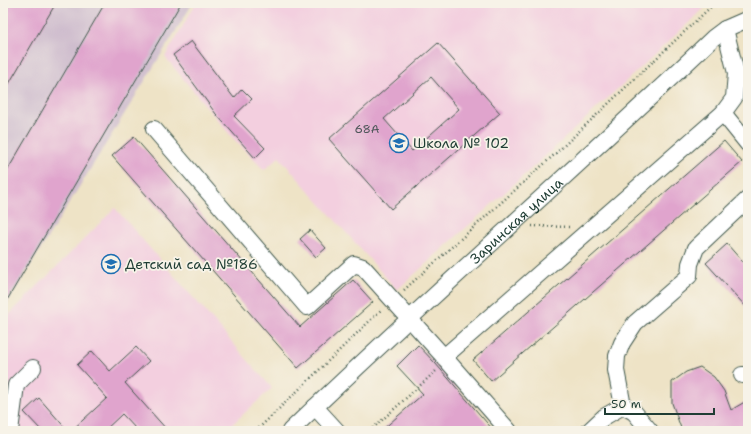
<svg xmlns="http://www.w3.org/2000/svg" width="751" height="434" viewBox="0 0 751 434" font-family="'Shantell Sans',sans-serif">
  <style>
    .built { fill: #f3cfdf }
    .industrial { fill: #cfbdce }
    .building { fill: #e0a4cd; fill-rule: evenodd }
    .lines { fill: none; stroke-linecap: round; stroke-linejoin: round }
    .minor-casing { stroke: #3e564a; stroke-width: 18 }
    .path { stroke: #3e564a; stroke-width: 2.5; stroke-dasharray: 1 3; stroke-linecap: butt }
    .minor { stroke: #fff; stroke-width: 16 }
    .labels { text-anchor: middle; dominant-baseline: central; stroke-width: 3.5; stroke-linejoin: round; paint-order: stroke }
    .number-label { font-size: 12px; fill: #4f575a }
    .poi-label { font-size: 14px; fill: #1f3d34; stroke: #f7f3e8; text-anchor: start }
    .street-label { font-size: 14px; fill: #1f3d34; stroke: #f7f3e8 }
  </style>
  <rect width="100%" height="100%" fill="#f7f3e8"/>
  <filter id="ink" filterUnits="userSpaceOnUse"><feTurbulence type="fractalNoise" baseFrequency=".025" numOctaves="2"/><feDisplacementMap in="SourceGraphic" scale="8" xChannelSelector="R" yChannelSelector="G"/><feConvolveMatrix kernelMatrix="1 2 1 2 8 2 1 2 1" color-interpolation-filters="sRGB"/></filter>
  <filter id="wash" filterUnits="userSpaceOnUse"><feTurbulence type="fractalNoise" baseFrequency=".012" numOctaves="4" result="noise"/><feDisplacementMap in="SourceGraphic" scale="16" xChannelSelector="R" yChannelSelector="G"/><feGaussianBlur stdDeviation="0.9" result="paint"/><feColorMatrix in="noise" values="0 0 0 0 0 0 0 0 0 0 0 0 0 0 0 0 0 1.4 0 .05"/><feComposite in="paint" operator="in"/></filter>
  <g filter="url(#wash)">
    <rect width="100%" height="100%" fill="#eee3c6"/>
    <g class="built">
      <path d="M196 3H710L553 149 397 290 279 157 264 170 231 136 165 57Z"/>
      <path d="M115 208 272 388 225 431H3V321Z"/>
    </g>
    <path class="industrial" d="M3 3H193L3 310Z"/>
    <g id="blocks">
      <g class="building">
        <path d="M3 3H56L3 94Z"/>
        <path d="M105 3H181L3 307V178Z"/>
        <path d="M191 41 234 98 242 89 252 99 234 116 265 148 255 158 216 114 173 55Z"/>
        <path d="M438 43 500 113 391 209 329 139ZM431 77 459 109 412 151 384 119Z"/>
        <path d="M134 137 300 327 353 280 373 302 298 368 112 156Z"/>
        <path d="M724 141 742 162 491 381 473 360Z"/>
        <path d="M310 230 326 248 316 257 300 239Z"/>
        <path d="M727 244 748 268V309L706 263Z"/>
        <path d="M418 345 435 363 494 431H381L423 394 397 366Z"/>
        <path d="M136 347 149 361 125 383 168 431H138L122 414 104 431H71L107 398 77 365 92 351 110 371Z"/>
        <path d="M700 367 714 377 724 391 731 410 748 400V431H682L672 403V382L686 372Z"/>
        <path d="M39 398 68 431H42L24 412Z"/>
      </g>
    </g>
  </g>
  <g filter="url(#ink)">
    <use href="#blocks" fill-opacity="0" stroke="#3e564a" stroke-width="1"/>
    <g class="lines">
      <defs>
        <g id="minor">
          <path d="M723 113 748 144"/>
          <path d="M154 129 307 307 354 264 363 267 444 357 723 113 734 98 736 73 725 29"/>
          <path d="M444 357 509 431"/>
          <path d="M742 375H748"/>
          <path d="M623 406 616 370 617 356 622 343 635 323 689 276 690 264 696 248 748 199"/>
          <path d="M315 407 337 431"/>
          <path d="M10 431 16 385 33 368"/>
          <path id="s1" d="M290 431C429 297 574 171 713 38L725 29 748 19"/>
          <path d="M589 431 604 417 623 406 634 412 650 431"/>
        </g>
      </defs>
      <use href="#minor" class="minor-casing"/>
      <g class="path">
        <path d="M532 226 571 227"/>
        <path d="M404 290 554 155 715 3"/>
        <path d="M256 431 382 309"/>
        <path d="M370 431 437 370"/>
      </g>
      <use href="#minor" class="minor"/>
    </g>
  </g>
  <defs>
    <symbol id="school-ring" viewBox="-11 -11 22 22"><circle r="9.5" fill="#f7f3e8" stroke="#1f6fb2" stroke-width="1.5"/><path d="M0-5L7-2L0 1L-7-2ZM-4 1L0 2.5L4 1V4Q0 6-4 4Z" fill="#1f6fb2"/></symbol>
  </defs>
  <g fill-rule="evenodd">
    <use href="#school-ring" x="388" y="132" width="22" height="22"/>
    <use href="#school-ring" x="100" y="253" width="22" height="22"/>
  </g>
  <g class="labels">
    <g class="number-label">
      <text x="367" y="129">68А</text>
    </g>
    <g class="poi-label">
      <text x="413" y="143">Школа № 102</text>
      <text x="125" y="264">Детский сад №186</text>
    </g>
    <g class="street-label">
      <text stroke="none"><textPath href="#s1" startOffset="309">Заринская улица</textPath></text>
    </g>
  </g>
  <rect width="751" height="434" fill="none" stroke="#f7f3e8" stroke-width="16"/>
  <path d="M605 408v6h109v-6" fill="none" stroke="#1f3d34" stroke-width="2"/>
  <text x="611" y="408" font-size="12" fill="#1f3d34" stroke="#f7f3e8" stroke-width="3" paint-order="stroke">50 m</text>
</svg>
